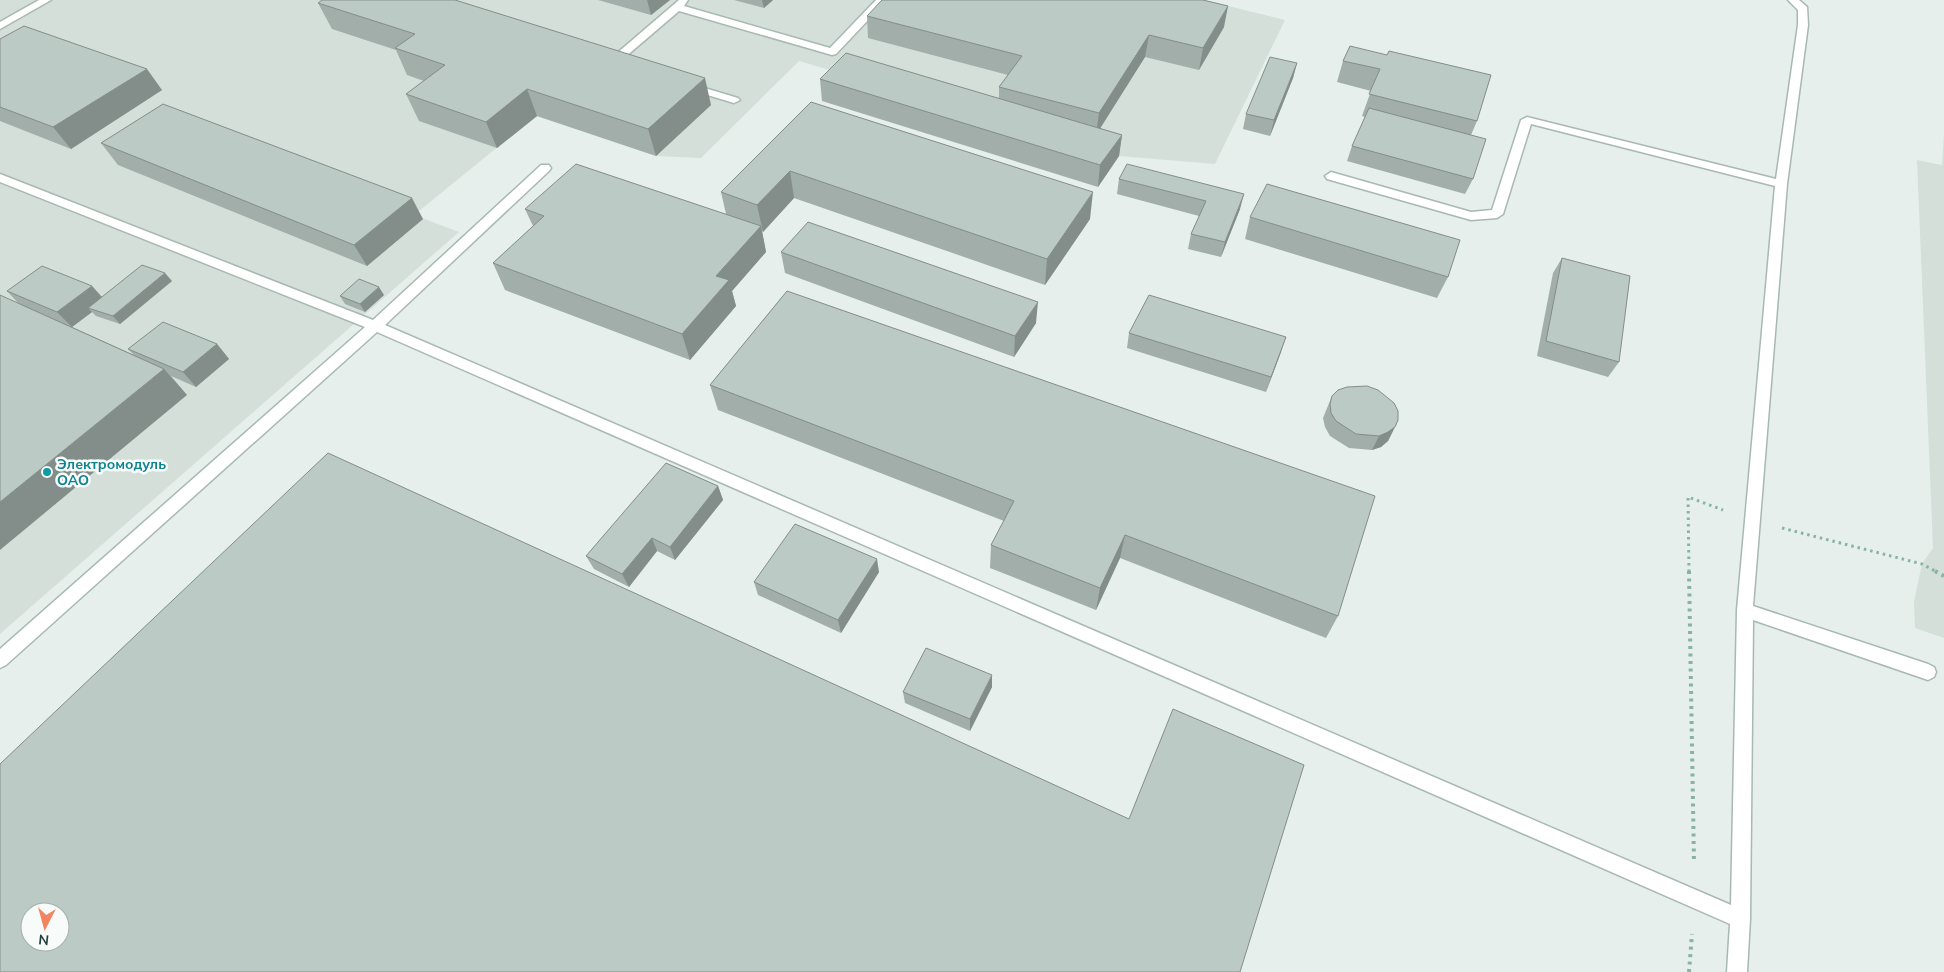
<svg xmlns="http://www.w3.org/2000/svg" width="1944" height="972" viewBox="0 0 1944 972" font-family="Mulish,sans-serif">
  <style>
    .built { fill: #d4dfda }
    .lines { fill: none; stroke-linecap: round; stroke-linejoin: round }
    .minor-casing { stroke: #a8b8b2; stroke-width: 3 }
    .path-far1 { stroke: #86b3a5; stroke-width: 3; stroke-dasharray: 2.5 4; stroke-linecap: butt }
    .path { stroke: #86b3a5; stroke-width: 4; stroke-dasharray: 3 4.5; stroke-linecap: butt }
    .minor { fill: #fff; fill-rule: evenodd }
    .wall { fill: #a1aea9 }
    .shaded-wall { fill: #838d89 }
    .building { fill: #bbcac4; stroke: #838d89; fill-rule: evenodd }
    .culture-dot { fill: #0f9aa8; stroke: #f7fbf9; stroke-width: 2 }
    .labels { text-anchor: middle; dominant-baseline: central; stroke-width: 5; stroke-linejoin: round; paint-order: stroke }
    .culture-label { font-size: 14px; font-weight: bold; fill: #0d838f; stroke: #f7fbf9; text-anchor: start }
  </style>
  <rect width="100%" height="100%" fill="#e6efeb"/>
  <g class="built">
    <path d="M0 0H1204L1285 20 1215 164 1119 156 799 61 701 158 656 156 536 116 414 215 459 232 0 634Z"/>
    <path d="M1944 133V638L1915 628 1914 601 1922 564 1933 548 1917 160 1942 165Z"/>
  </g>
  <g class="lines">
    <defs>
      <g id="minor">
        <path d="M39 0H51L0 29V22Z"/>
        <path d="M679 0H688L684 6 830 48 876 0H887L836 54 832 55 679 11 617 64H609L608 62 609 60Z"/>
        <path d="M1788 0H1799L1807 7 1808 25 1787 184 1753 606 1928 664 1934 667 1936 672 1934 677 1928 680 1753 620 1750 919 1747 972H1727L1730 924 377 332 6 665 0 668V649L365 327 0 182V174L373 320 541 165H549L551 168 549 171 385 325 1731 905 1737 610 1775 186 1531 124 1503 214 1497 218 1471 220 1327 179 1325 176 1331 172 1471 212 1492 210 1521 120 1527 117 1776 179 1798 25V10Z"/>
        <path d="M688 83 738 98 740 100 734 103 684 88 683 86 684 84Z"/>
      </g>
    </defs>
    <use href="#minor" class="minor-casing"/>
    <g class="path-far1">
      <path d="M1782 528 1922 564 1937 572"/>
      <path d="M1689 572 1688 497 1723 510"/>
    </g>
    <g class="path">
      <path d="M1689 571 1694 863"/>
      <path d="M1935 571 1944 576"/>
      <path d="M1689 972 1692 934"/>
    </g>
    <use href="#minor" class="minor"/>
  </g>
  <g class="wall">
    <path d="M598 0H670L651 15Z"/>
    <path d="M734 0H773L764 8Z"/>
    <path d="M318 3 711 105 656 156 537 116 497 148 419 121 406 94 424 81 407 75 396 50 332 29Z"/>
    <path d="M867 16 1224 27 1199 70 1145 57 1100 128 1122 135 1119 156 1098 187 822 101 820 79 999 98V87L1008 75 868 38Z"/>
    <path d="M0 39 162 90 71 149 0 121Z"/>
    <path d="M1350 46 1477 121 1471 135 1473 179 1465 194 1347 161 1352 146 1365 117 1362 116 1371 91 1337 82 1343 61Z"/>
    <path d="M1297 63 1293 78 1270 136 1243 129 1246 114Z"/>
    <path d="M811 102 1090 219 1045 285 794 198 763 232 762 231 766 252 732 291 736 306 690 360 505 290 493 263 533 226 525 209 726 214 721 192Z"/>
    <path d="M101 143 423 219 367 266 118 165Z"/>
    <path d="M1119 179 1240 209 1221 257 1188 249 1191 234 1199 216 1117 194Z"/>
    <path d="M1250 217 1448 277 1437 298 1245 239Z"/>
    <path d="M781 252 1036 323 1014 357 785 273Z"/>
    <path d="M1562 258 1619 362 1608 377 1537 356 1553 273Z"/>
    <path d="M172 281 120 324 96 316 92 312 72 327 134 355 128 349 217 344 229 359 196 387 171 376 187 395 19 304 7 291 92 286 102 297Z"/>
    <path d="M787 291 1338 616 1326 638 1120 558 1096 610 990 568 991 545 1004 521 718 410 710 385Z"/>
    <path d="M384 295 365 312 345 304 340 296Z"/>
    <path d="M1129 333 1281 352 1266 392 1127 348Z"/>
    <path d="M1332 396 1398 420 1388 441 1381 447 1372 450 1349 448 1330 436 1325 427 1323 418Z"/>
    <path d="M718 486 723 500 675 560 657 551 629 587 594 569 586 556Z"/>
    <path d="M879 572 841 633 758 595 754 582Z"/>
    <path d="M992 687 970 731 905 703 903 692Z"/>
  </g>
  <g class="shaded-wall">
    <path d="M647 0H670L651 15Z"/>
    <path d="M762 0H773L764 8Z"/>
    <path d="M1228 6 1224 27 1199 70 1203 48Z"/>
    <path d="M1149 35 1145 57 1096 135 1099 113Z"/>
    <path d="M1297 63 1293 78 1270 136 1274 120Z"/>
    <path d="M147 69 162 90 71 149 53 127Z"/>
    <path d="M705 78 711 105 656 156 648 129Z"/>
    <path d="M527 89 537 116 497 148 486 122Z"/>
    <path d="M1122 135 1119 156 1098 187 1100 165Z"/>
    <path d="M790 171 794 198 763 232 757 205Z"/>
    <path d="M1093 192 1090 219 1045 285 1047 259Z"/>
    <path d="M1244 194 1240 209 1221 257 1225 242Z"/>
    <path d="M412 198 423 219 367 266 354 245Z"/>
    <path d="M761 226 766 252 732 291 736 306 690 360 682 334 716 276Z"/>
    <path d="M165 273 172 281 120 324 113 316Z"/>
    <path d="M92 286 106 302 88 308 92 312 72 327 57 312Z"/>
    <path d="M379 287 384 295 365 312 360 304Z"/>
    <path d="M1038 302 1036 323 1014 357 1015 336Z"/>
    <path d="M1286 337 1281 352 1266 392 1271 377Z"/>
    <path d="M217 344 229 359 196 387 183 372Z"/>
    <path d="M164 369 187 395 0 550V502Z"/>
    <path d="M1395 427 1388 441 1381 447 1372 450 1379 436Z"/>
    <path d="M718 486 723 500 675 560 670 547Z"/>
    <path d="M1125 535 1120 558 1096 610 1100 588Z"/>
    <path d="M652 538 657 551 629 587 622 574Z"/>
    <path d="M877 559 879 572 841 633 838 620Z"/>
    <path d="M992 675V687L970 731V719Z"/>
  </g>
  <g class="building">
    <path d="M322 0H455L705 78 648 129 527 89 486 122 406 94 445 65 395 48 415 34 318 3Z"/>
    <path d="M882 0H1203L1228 6 1203 48 1149 35 1099 113 999 87 1022 56 867 16Z"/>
    <path d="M24 26 147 69 53 127 0 107V39Z"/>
    <path d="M1350 46 1387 55 1389 51 1491 75 1477 121 1369 94 1380 69 1343 61Z"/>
    <path d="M846 53 1122 135 1100 165 820 79Z"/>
    <path d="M1270 57 1297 63 1274 120 1246 114Z"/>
    <path d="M811 102 1093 192 1047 259 790 171 757 205 721 192Z"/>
    <path d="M163 104 412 198 354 245 101 143Z"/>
    <path d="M1369 108 1486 139 1473 179 1352 146Z"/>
    <path d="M576 164 761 226 716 276 729 280 682 334 493 263 544 216 525 209Z"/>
    <path d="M1127 164 1244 194 1225 242 1191 234 1206 201 1119 179Z"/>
    <path d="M1267 184 1460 240 1448 277 1250 217Z"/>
    <path d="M808 222 1038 302 1015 336 781 252Z"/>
    <path d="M1562 258 1630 276 1619 362 1546 341Z"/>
    <path d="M142 265 165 273 113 316 88 308Z"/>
    <path d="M42 266 92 286 57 312 7 291Z"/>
    <path d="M359 279 379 287 360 304 340 296Z"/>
    <path d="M787 291 1375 496 1338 616 1125 535 1100 588 991 545 1014 501 710 385Z"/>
    <path d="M0 295 164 369 0 502Z"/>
    <path d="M1149 295 1286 337 1271 377 1129 333Z"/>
    <path d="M163 322 217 344 183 372 128 349Z"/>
    <path d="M1367 386 1378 390 1394 403 1398 411V420L1395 427 1388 432 1379 436 1356 434 1336 421 1331 413 1330 404 1332 396 1338 390 1347 387Z"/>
    <path d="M328 453 1129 819 1173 709 1304 765 1240 972H0V764ZM30 912H60V942H30Z"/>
    <path d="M666 463 718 486 670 547 652 538 622 574 586 556Z"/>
    <path d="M795 524 877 559 838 620 754 582Z"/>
    <path d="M926 648 992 675 970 719 903 692Z"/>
  </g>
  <circle class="culture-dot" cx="47" cy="472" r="5"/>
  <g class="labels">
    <g class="culture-label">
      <text x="57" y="464">Электромодуль<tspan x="57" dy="16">ОАО</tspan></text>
    </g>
  </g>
  <g transform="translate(45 927) rotate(186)"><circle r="24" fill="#f7fbf9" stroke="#a3b1ad"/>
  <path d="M0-4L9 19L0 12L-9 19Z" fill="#f4845f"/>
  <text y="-8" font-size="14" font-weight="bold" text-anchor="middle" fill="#24423a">N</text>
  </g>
</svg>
